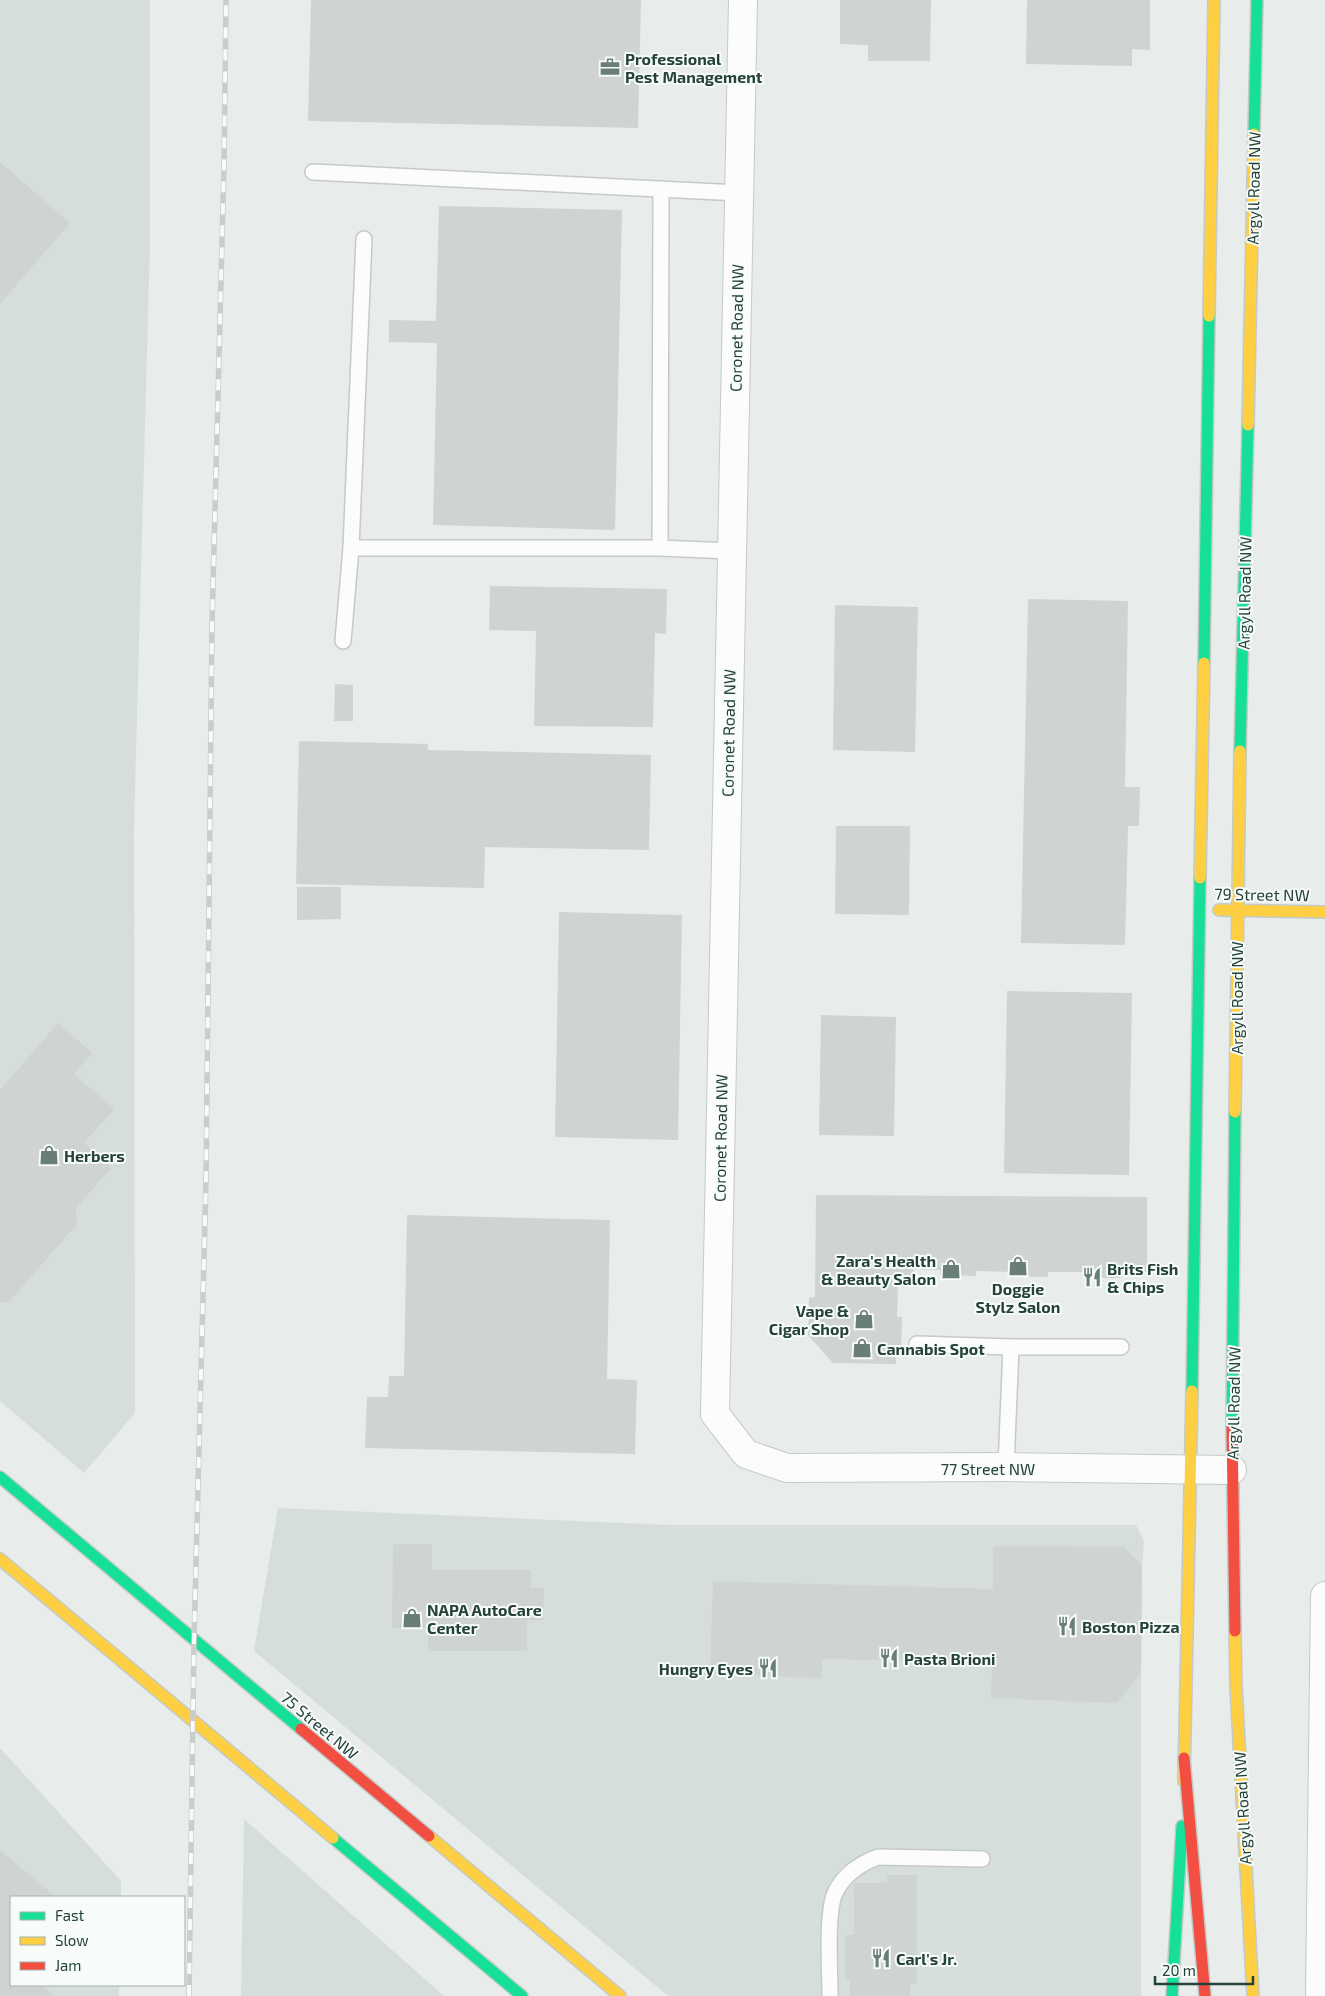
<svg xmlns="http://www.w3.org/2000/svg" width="1325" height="1996" viewBox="0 0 1325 1996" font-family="'Exo 2',sans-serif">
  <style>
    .built { fill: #d6dedb }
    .building { fill: #cfd4d2 }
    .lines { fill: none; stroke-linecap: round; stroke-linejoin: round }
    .lane-casing { stroke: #c5cac8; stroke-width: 18 }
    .street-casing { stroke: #c5cac8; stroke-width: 30 }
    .fast-casing { stroke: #c3cbc8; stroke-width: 14 }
    .slow-casing { stroke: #c3cbc8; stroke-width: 14 }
    .jam-casing { stroke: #c3cbc8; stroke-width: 14 }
    .lane { stroke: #fcfcfc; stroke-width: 15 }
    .street { stroke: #fcfcfc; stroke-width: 28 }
    .fast { stroke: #16e098; stroke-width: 11 }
    .slow { stroke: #ffcf43; stroke-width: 11 }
    .jam { stroke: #f24e42; stroke-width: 11 }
    .rail-casing { stroke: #c9cdcc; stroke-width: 5.5 }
    .rail { stroke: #f7fbf9; stroke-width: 4; stroke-dasharray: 11; stroke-linecap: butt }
    .labels { text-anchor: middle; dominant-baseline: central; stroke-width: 4; stroke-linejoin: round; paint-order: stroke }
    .poi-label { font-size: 16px; font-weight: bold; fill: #24423a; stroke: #f7fbf9; text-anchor: start }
    .street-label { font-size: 16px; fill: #24423a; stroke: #f7fbf9 }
  </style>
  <rect width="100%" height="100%" fill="#e8edeb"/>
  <g class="built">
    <path d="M0 0H150V243L134 827 135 1413 84 1473 0 1401Z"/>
    <path d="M278 1508 668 1525H1136L1144 1541 1142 1566 1141 1673V1996H668L254 1651Z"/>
    <path d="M0 1748 121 1881V1897H11V1985H119V1996H0Z"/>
    <path d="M244 1819 444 1996H241Z"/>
  </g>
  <g class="building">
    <path d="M311 0H641L638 128 308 121Z"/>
    <path d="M840 0H931L930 61H868V45L840 44Z"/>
    <path d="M1027 0H1150V50L1132 49V66L1026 64Z"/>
    <path d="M0 162 70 223 0 304Z"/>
    <path d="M439 206 622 210 615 530 433 525 437 343 389 342V320L436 321Z"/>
    <path d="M490 586 667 589 666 634 655 633 653 727 534 726 536 631 489 630Z"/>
    <path d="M1028 599 1128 601 1125 787H1140L1139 826H1128L1125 945 1021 943Z"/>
    <path d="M835 605 918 607 915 752 833 750Z"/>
    <path d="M335 684 353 685V721H334Z"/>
    <path d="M299 741 428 744V750L651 755 649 850 485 847 484 888 296 884Z"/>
    <path d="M836 826H910L909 915 835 914Z"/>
    <path d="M297 887H341V919L297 920Z"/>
    <path d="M559 912 682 915 678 1140 555 1137Z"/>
    <path d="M1007 991 1132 993 1129 1175 1004 1173Z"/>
    <path d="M821 1015 896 1017 894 1136 819 1135Z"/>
    <path d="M58 1023 92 1053 74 1074 114 1109 84 1143 112 1167 76 1208 77 1224 8 1303 0 1302V1090Z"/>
    <path d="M816 1195 1147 1197V1272H1121V1278H1084V1272H1048V1277L1011 1276 1012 1272 976 1271V1276L940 1275V1270L914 1269 913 1278 903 1286H898L897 1317H902L901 1354H896V1364L833 1363 808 1335 809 1298 815 1297Z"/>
    <path d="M407 1215 610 1220 607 1379 637 1380 635 1454 365 1448 367 1397H388L389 1376H404Z"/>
    <path d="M393 1544H432V1570H531V1588H544L543 1620H527V1651H428V1628H392Z"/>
    <path d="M993 1546 1125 1547 1142 1566 1141 1673 1117 1703 991 1698 992 1662 822 1659V1678L710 1674 713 1581 993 1589Z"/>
    <path d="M0 1850 56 1897H11V1985H45L43 1987 54 1996H0Z"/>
    <path d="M887 1875H917V1984L910 1983V1996H850V1980H845V1935H854V1883H887Z"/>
  </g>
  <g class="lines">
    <defs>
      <g id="lane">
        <path d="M313 172 739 193"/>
        <path d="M661 189 660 548 731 551"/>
        <path d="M364 239 351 548H660"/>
        <path d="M343 641 351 548"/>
        <path d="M917 1344 1011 1347"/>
        <path d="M1006 1467 1011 1347H1121"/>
        <path d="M830 1996C830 1971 826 1913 835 1893 843 1875 861 1863 878 1857L982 1859"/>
      </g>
      <g id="street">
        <path d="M743 0 715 1414 746 1454 787 1468 1006 1467 1232 1470"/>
        <path d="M1320 1996 1325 1596"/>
      </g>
      <g id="fast">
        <path d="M1254 134 1257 0"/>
        <path d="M1204 663 1209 316"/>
        <path d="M1240 751 1248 425"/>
        <path d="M1192 1391 1200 878"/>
        <path d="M1232 1427 1235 1112"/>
        <path d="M0 1477 301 1729"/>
        <path d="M333 1838 522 1996"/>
        <path d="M1172 1996 1182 1826"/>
      </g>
      <g id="slow">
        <path d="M1209 316 1214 0"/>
        <path d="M1248 425 1254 134"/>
        <path d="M1200 878 1204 663"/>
        <path d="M1219 910 1325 912"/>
        <path d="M1235 1112 1240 751"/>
        <path d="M0 1559 333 1838"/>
        <path d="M1235 1631 1236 1687 1253 1996"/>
        <path d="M1184 1781 1192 1391"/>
        <path d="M429 1836 620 1996"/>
      </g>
      <g id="jam">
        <path d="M1232 1427 1235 1631"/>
        <path d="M301 1729 429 1836"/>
        <path d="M1184 1758 1205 1996"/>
      </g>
    </defs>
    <use href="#lane" class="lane-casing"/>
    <use href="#street" class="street-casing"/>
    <use href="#fast" class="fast-casing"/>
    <use href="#slow" class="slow-casing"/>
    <use href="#jam" class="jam-casing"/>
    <use href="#lane" class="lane"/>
    <use href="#street" class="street"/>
    <use href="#fast" class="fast"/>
    <use href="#slow" class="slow"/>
    <use href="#jam" class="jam"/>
    <defs>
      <path id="rail" d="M189 1996 194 1641 206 1181 212 625 224 165 226 0"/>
    </defs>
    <use href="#rail" class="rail-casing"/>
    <use href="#rail" class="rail"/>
  </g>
  <defs>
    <symbol id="office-bare" viewBox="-9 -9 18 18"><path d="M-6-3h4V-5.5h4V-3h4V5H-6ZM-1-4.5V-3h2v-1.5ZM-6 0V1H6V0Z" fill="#697e78" stroke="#f7fbf9" stroke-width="2.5" paint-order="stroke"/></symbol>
    <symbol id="shop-bare" viewBox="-9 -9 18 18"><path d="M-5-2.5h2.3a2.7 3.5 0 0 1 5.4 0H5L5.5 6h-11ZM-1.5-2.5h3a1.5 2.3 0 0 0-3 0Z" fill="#697e78" stroke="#f7fbf9" stroke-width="2.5" paint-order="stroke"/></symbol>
    <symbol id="restaurant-bare" viewBox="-9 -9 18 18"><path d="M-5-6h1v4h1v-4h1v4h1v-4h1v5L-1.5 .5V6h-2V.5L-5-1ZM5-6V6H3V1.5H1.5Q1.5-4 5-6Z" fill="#697e78" stroke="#f7fbf9" stroke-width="2.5" paint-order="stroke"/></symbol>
  </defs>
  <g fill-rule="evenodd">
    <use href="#office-bare" x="596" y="53" width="28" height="28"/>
    <use href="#shop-bare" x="35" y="1141" width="28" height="28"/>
    <use href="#shop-bare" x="1004" y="1252" width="28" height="28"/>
    <use href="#shop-bare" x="937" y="1255" width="28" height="28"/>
    <use href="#restaurant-bare" x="1078" y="1263" width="28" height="28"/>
    <use href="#shop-bare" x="850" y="1305" width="28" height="28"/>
    <use href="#shop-bare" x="848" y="1334" width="28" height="28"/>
    <use href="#shop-bare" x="398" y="1604" width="28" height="28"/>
    <use href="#restaurant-bare" x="1053" y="1612" width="28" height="28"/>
    <use href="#restaurant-bare" x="875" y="1644" width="28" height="28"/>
    <use href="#restaurant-bare" x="754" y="1654" width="28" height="28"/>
    <use href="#restaurant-bare" x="867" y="1944" width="28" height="28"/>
  </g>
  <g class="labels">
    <g class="poi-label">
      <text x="625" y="58">Professional<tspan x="625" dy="18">Pest Management</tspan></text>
      <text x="64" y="1155">Herbers</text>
      <text x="936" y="1260" text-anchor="end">Zara's Health<tspan x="936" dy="18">&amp; Beauty Salon</tspan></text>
      <text x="1107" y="1268">Brits Fish<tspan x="1107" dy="18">&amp; Chips</tspan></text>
      <text x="1018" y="1288" text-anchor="middle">Doggie<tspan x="1018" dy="18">Stylz Salon</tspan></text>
      <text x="849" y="1310" text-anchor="end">Vape &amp;<tspan x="849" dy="18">Cigar Shop</tspan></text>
      <text x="877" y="1348">Cannabis Spot</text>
      <text x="427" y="1609">NAPA AutoCare<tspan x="427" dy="18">Center</tspan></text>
      <text x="1082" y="1626">Boston Pizza</text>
      <text x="904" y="1658">Pasta Brioni</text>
      <text x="753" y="1668" text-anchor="end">Hungry Eyes</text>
      <text x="896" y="1958">Carl's Jr.</text>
    </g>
    <g class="street-label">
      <text transform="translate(1253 188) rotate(-89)">Argyll Road NW</text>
      <text transform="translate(736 328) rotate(-89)">Coronet Road NW</text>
      <text transform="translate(1244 593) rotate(-89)">Argyll Road NW</text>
      <text transform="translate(728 733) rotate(-89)">Coronet Road NW</text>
      <text transform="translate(1262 894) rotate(1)">79 Street NW</text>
      <text transform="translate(1236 998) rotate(-90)">Argyll Road NW</text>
      <text transform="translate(720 1138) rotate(-89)">Coronet Road NW</text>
      <text transform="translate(1233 1403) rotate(-89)">Argyll Road NW</text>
      <text x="988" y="1468">77 Street NW</text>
      <text transform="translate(320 1725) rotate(40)">75 Street NW</text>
      <text transform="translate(1242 1808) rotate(-93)">Argyll Road NW</text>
    </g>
  </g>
  <rect x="10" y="1896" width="175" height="90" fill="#f7fbf9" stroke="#a3b1ad"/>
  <rect x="20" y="1912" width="25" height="8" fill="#16e098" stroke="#a3b1ad"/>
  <text x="55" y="1921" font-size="15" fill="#24423a">Fast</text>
  <rect x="20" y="1937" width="25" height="8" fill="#ffcf43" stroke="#a3b1ad"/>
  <text x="55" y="1946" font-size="15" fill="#24423a">Slow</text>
  <rect x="20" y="1962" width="25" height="8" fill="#f24e42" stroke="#a3b1ad"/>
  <text x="55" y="1971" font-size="15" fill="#24423a">Jam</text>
  <path d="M1155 1976v8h98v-8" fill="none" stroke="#24423a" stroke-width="2.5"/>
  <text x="1162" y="1976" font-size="15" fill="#24423a" stroke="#f7fbf9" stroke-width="4" paint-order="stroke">20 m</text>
</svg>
